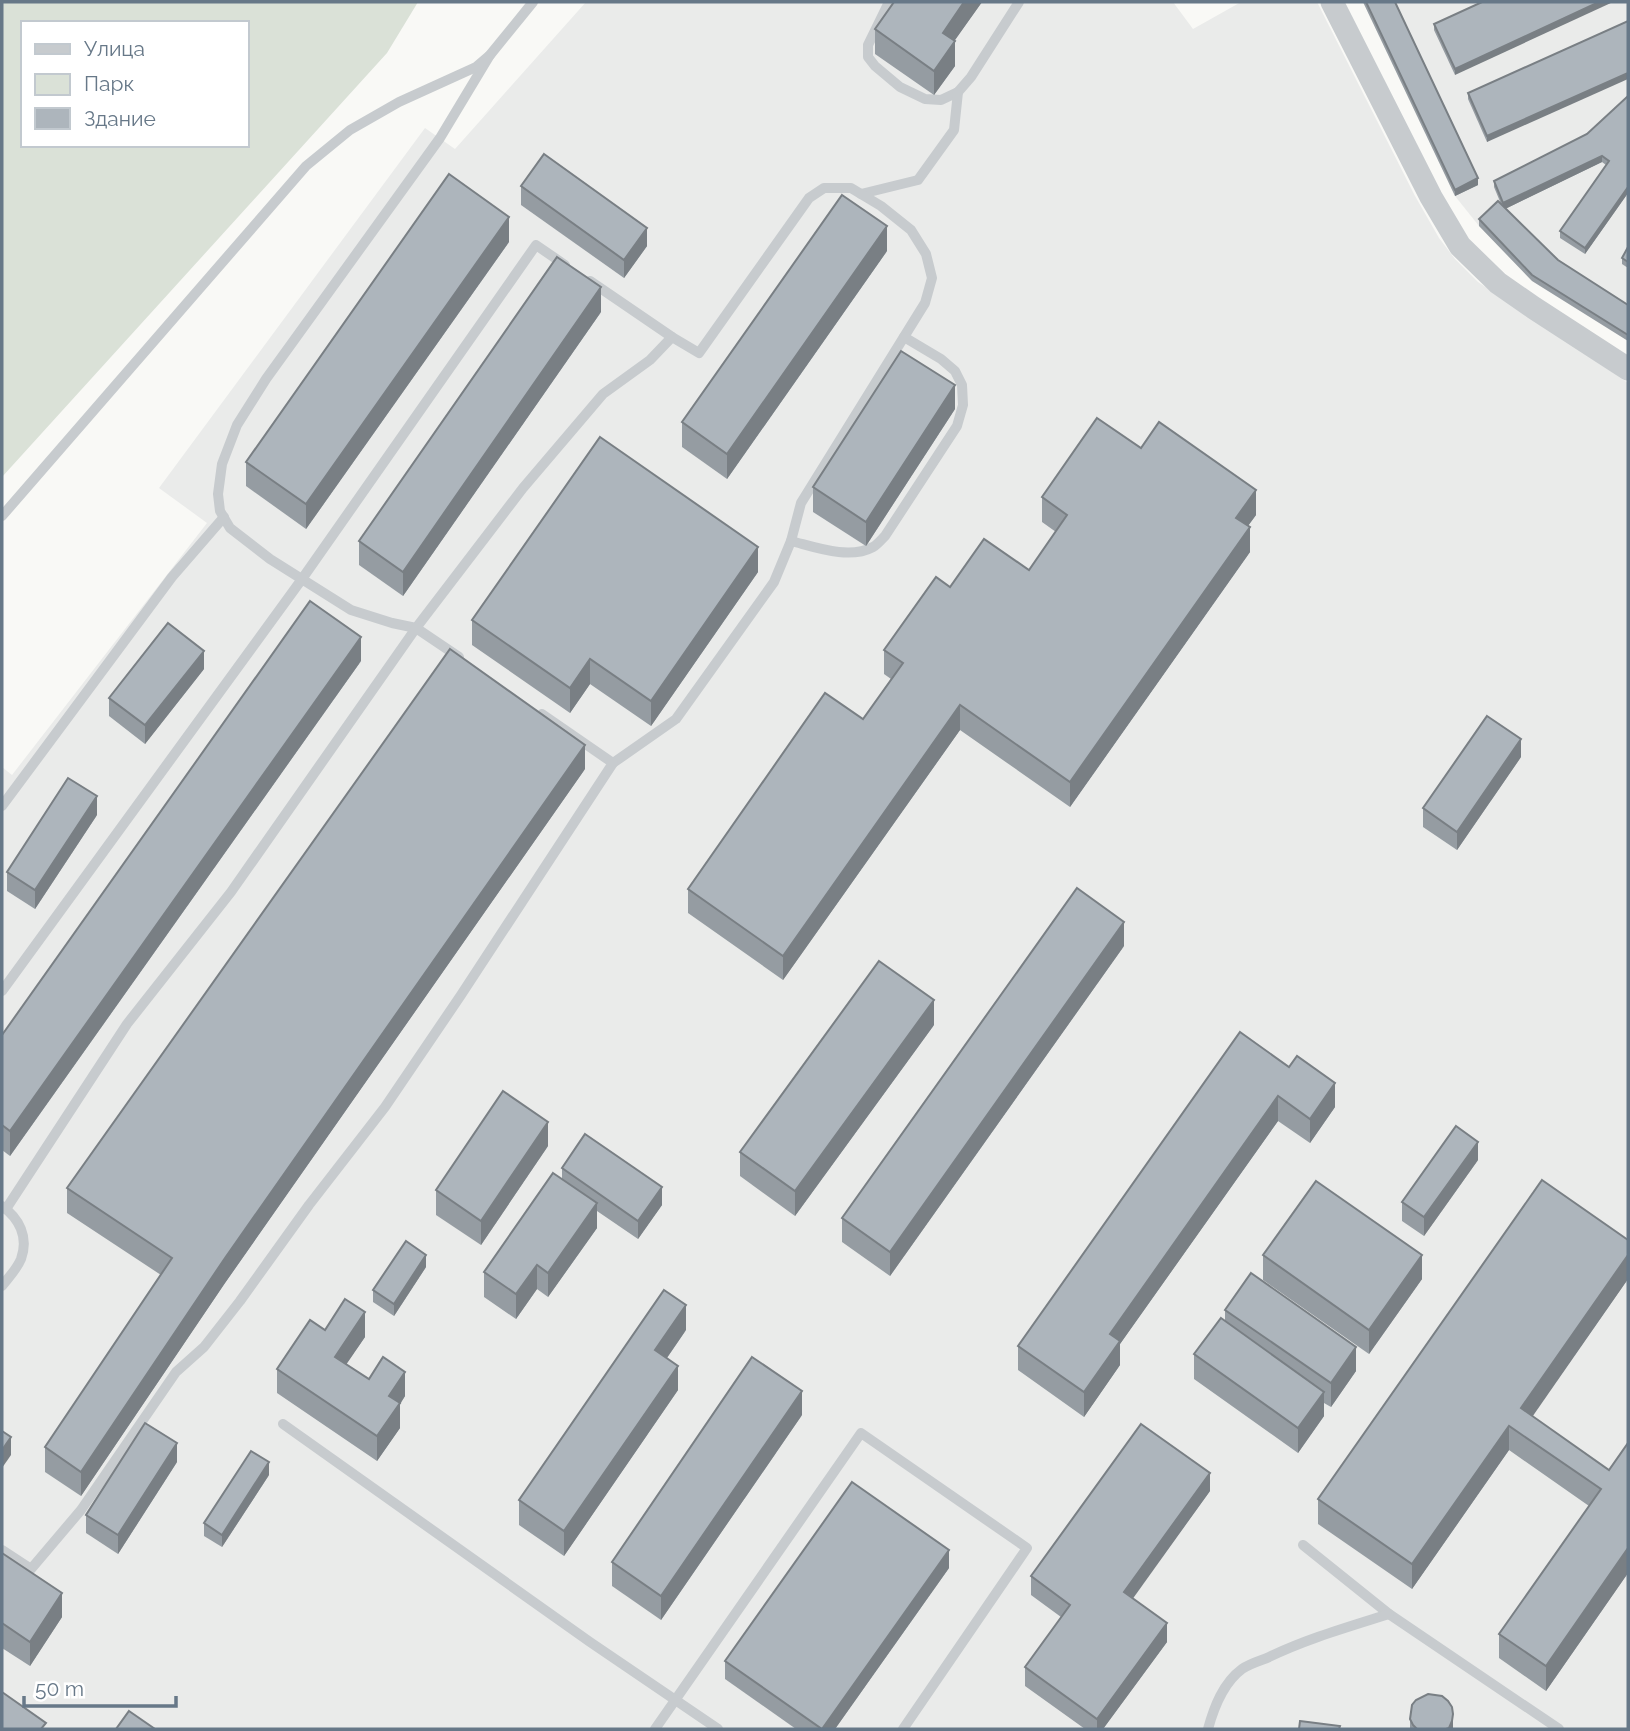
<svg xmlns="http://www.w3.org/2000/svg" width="1630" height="1731" viewBox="0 0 1630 1731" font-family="Raleway,sans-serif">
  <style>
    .built { fill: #eaebea }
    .green { fill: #dae1d7; fill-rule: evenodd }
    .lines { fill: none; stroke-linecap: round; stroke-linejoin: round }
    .service { stroke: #c7cbce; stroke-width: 10 }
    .minor { stroke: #c7cbce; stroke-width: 23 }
    .wall { fill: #959ca2 }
    .shaded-wall { fill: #797f84 }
    .building { fill: #adb5bc; stroke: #797f84; stroke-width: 2 }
  </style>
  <rect width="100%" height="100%" fill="#f9f9f6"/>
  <g class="built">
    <path d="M586 2H1173L1193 29 1241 2H1317L1415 196 1439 238 1455 259 1478 282 1628 383V1729H2V767L12 775 207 523 159 488 425 128 455 149Z"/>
    <path d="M1363 2H1628V341L1479 226 1455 196Z"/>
  </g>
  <path class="green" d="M2 2H418L387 53 2 477ZM23 23H247V145H23Z"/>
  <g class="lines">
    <g class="service">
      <path d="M889 2 868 45V57L875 66 900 87 925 99 941 100 958 92 971 77 1019 2"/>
      <path d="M490 55 440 138 266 379 237 425 222 464 218 494 220 511 230 528 270 559 351 610 392 623 416 628 523 488 603 394 650 360 672 337"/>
      <path d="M861 194 918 180 954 130 958 92"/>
      <path d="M590 281 672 337 699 353 809 198 824 188H851L881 206 911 230 926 254 932 278 925 303 801 503 791 541 774 582 676 719 613 763"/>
      <path d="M2 516 306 166 350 130 399 102 476 67 490 55 533 2"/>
      <path d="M791 541C815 547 849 560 873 547 877 545 881 540 885 536L957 426 963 405 962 385 955 371 941 359 904 337"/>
      <path d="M2 806 172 577 224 517"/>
      <path d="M2 991 302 579 536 245 565 265"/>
      <path d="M2 1206C19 1218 29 1237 21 1259 17 1269 8 1278 2 1286"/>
      <path d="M6 1209 127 1024 231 892 416 628 459 657"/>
      <path d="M283 1424 590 1642 718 1729"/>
      <path d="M1303 1545 1389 1614 1559 1729"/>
      <path d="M2 1550 31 1569 81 1510 176 1372 204 1347 240 1301 309 1205 385 1107 461 995 613 763 542 714"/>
      <path d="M655 1729 861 1433 1027 1548 903 1729"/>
      <path d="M1208 1729C1214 1707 1223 1683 1242 1669 1249 1664 1259 1661 1267 1658 1306 1639 1348 1627 1389 1614"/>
    </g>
    <path class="minor" d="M1332 2 1431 197 1460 246 1498 283 1534 308 1628 369"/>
  </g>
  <g class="wall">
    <path d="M894 2H982L954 41 955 66 934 95 875 54V29Z"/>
    <path d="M1363 2H1395L1478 185 1455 196Z"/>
    <path d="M1482 2 1455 75 1434 30V24Z"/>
    <path d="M1628 21 1487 142 1468 99V93Z"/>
    <path d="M1628 96V193L1585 254 1560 238V231L1606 165 1602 162 1505 209 1558 260 1628 305V341L1532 281 1479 226V219L1501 204 1494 187V181L1587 134Z"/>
    <path d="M521 186 647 246 624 278 521 205Z"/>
    <path d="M509 242 306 529 246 486V462Z"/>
    <path d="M1628 247V268L1622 264V258Z"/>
    <path d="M887 251 727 479 682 447V422Z"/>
    <path d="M601 312 403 596 359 565V541Z"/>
    <path d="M955 409 866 546 813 512V487Z"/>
    <path d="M1141 448 1256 515 1248 526 1250 552 1070 807 960 730 783 980 688 913V889L863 719 891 679 884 674V650L950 587 1029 570 1056 532 1042 522V497Z"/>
    <path d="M758 572 651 726 590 684 570 713 472 645V620Z"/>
    <path d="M361 661 10 1156 2 1150V1035Z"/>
    <path d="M204 669 145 744 109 716V698Z"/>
    <path d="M1521 757 1457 850 1423 827V808Z"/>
    <path d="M585 769 225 1283 81 1496 45 1472V1447L161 1275 67 1213V1188Z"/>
    <path d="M97 815 35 909 7 891V872Z"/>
    <path d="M1124 946 890 1276 842 1242V1218Z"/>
    <path d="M934 1025 795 1216 740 1176V1152Z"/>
    <path d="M1240 1032 1335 1107 1310 1143 1278 1121 1120 1344V1365L1084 1417 1018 1370V1346Z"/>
    <path d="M548 1146 481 1245 436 1215V1190Z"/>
    <path d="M1478 1160 1424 1236 1402 1221V1202Z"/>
    <path d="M562 1168 662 1205 638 1239 597 1211V1228L548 1297 537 1289 516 1319 484 1297V1272L562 1179Z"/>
    <path d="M1628 1240V1279L1532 1416 1609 1470 1628 1443V1573L1546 1691 1499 1658V1634L1589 1506 1509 1450 1412 1589 1318 1524V1499Z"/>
    <path d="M1263 1255 1422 1279 1369 1354 1263 1280Z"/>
    <path d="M426 1267 394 1316 373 1302V1290Z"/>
    <path d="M1225 1310 1356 1371 1331 1407 1324 1403V1416L1298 1453 1194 1379V1354L1225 1321Z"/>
    <path d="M325 1330 365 1337 346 1364 369 1379 405 1396 400 1404V1428L377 1461 277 1393V1369Z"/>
    <path d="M686 1330 667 1358 678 1390 564 1556 519 1525V1500Z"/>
    <path d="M802 1415 661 1620 612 1586V1562Z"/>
    <path d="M177 1462 118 1554 86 1533V1515Z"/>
    <path d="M269 1475 222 1547 204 1536V1523Z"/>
    <path d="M1210 1491 1132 1598 1167 1642 1103 1729H1085L1025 1686V1667L1061 1617 1031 1595V1576Z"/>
    <path d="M2 1553 62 1617 30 1666 2 1648Z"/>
    <path d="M949 1568 835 1729H796L725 1679V1661Z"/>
    <path d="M1453 1714V1729H1410V1719Z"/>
  </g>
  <g class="shaded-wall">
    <path d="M964 2H982L943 57V33Z"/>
    <path d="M1599 2H1613L1455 75V69Z"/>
    <path d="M955 41V66L934 95V71Z"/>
    <path d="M1628 73V79L1487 142V136Z"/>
    <path d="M1602 156V162L1503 210V203Z"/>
    <path d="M1478 178V185L1455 196V190Z"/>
    <path d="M1628 187V193L1585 254V248Z"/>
    <path d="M509 217V242L306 529V504Z"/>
    <path d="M887 226V251L727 479V454Z"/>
    <path d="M647 228V246L624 278V260Z"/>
    <path d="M601 287V312L403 596V572Z"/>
    <path d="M955 385V409L866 546V522Z"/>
    <path d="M1256 490V515L1236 542V518Z"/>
    <path d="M1250 527V552L1070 807V782Z"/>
    <path d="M758 547V572L651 726V701Z"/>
    <path d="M361 637V661L10 1156V1131Z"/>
    <path d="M204 651V669L145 744V725Z"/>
    <path d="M590 659V684L570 713V688Z"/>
    <path d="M960 705V730L783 980V956Z"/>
    <path d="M1521 739V757L1457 850V832Z"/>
    <path d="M585 745V769L225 1283 81 1496V1472L225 1258Z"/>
    <path d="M97 796V815L35 909V890Z"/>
    <path d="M1124 922V946L890 1276V1252Z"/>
    <path d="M934 1000V1025L795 1216V1191Z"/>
    <path d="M1335 1083V1107L1310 1143V1119Z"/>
    <path d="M1278 1096V1121L1120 1344V1365L1084 1417V1392L1110 1334Z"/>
    <path d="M548 1122V1146L481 1245V1221Z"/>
    <path d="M1478 1142V1160L1424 1236V1217Z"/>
    <path d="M662 1187V1205L638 1239V1221Z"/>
    <path d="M597 1203V1228L548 1297V1273Z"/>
    <path d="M426 1255V1267L394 1316V1304Z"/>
    <path d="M1422 1255V1279L1369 1354V1330Z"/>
    <path d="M1628 1255V1279L1521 1433V1408Z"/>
    <path d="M537 1265V1289L516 1319V1294Z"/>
    <path d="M686 1305V1330L655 1375V1350Z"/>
    <path d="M365 1312V1337L335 1381V1357Z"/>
    <path d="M1356 1347V1371L1331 1407V1383Z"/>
    <path d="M678 1366V1390L564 1556V1531Z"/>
    <path d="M405 1372V1396L400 1404V1428L377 1461V1436L389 1396Z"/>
    <path d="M802 1391V1415L661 1620V1596Z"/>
    <path d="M1324 1392V1416L1298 1453V1428Z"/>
    <path d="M1509 1426V1450L1412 1589V1564Z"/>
    <path d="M11 1437V1455L2 1468V1450Z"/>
    <path d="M177 1443V1462L118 1554V1535Z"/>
    <path d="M269 1462V1475L222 1547V1535Z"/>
    <path d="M1210 1473V1491L1124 1611V1592Z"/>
    <path d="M1628 1548V1573L1546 1691V1666Z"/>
    <path d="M949 1550V1568L835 1729H822Z"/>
    <path d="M62 1593V1617L30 1666V1642Z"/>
    <path d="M1167 1623V1642L1103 1729H1097V1719Z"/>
    <path d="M1453 1714V1729H1446Z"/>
  </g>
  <g class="building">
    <path d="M894 2H964L943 33 955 41 934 71 875 29Z"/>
    <path d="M1366 2H1395L1478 178 1455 190Z"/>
    <path d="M1482 2H1599L1455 69 1434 24Z"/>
    <path d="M1628 21V73L1487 136 1468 93Z"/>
    <path d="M1628 96V187L1585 248 1560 231 1609 161 1602 156 1503 203 1494 181 1587 134Z"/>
    <path d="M544 154 647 228 624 260 521 186Z"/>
    <path d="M449 174 509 217 306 504 246 462Z"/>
    <path d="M842 195 887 226 727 454 682 422Z"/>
    <path d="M1498 201 1558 260 1628 305V335L1532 275 1479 219Z"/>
    <path d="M1628 247V262L1622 258Z"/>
    <path d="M557 257 601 287 403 572 359 541Z"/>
    <path d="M901 351 955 385 866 522 813 487Z"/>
    <path d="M1097 418 1141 448 1159 422 1256 490 1236 518 1250 527 1070 782 960 705 783 956 688 889 825 693 863 719 903 663 884 650 936 577 950 587 984 539 1029 570 1067 515 1042 497Z"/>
    <path d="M600 437 758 547 651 701 590 659 570 688 472 620Z"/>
    <path d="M310 601 361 637 10 1131 2 1125V1035Z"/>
    <path d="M168 623 204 651 145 725 109 698Z"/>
    <path d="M450 649 585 745 225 1258 81 1472 45 1447 172 1258 67 1188Z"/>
    <path d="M1487 716 1521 739 1457 832 1423 808Z"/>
    <path d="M68 778 97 796 35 890 7 872Z"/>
    <path d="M1077 888 1124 922 890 1252 842 1218Z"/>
    <path d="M879 961 934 1000 795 1191 740 1152Z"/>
    <path d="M1240 1032 1289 1067 1297 1056 1335 1083 1310 1119 1278 1096 1110 1334 1120 1341 1084 1392 1018 1346Z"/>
    <path d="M503 1091 548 1122 481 1221 436 1190Z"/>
    <path d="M1456 1126 1478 1142 1424 1217 1402 1202Z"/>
    <path d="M585 1134 662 1187 638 1221 562 1168Z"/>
    <path d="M553 1173 597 1203 548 1273 537 1265 516 1294 484 1272Z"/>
    <path d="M1542 1180 1628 1240V1255L1521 1408 1609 1470 1628 1443V1548L1546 1666 1499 1634 1601 1489 1509 1426 1412 1564 1318 1499Z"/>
    <path d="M1316 1181 1422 1255 1369 1330 1263 1255Z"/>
    <path d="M406 1241 426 1255 394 1304 373 1290Z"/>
    <path d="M1251 1273 1356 1347 1331 1383 1225 1310Z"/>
    <path d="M664 1290 686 1305 655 1350 678 1366 564 1531 519 1500Z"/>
    <path d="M345 1299 365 1312 335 1357 369 1379 383 1357 405 1372 389 1396 400 1403 377 1436 277 1369 310 1320 325 1330Z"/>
    <path d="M1221 1318 1324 1392 1298 1428 1194 1354Z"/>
    <path d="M752 1357 802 1391 661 1596 612 1562Z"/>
    <path d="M145 1423 177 1443 118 1535 86 1515Z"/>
    <path d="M1141 1424 1210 1473 1124 1592 1167 1623 1097 1719 1025 1667 1070 1605 1031 1576Z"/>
    <path d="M2 1431 11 1437 2 1450Z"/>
    <path d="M251 1451 269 1462 222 1535 204 1523Z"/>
    <path d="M852 1482 949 1550 822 1729 725 1661Z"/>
    <path d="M2 1553 62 1593 30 1642 2 1623Z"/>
    <path d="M2 1692 46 1723 41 1729H2Z"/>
    <path d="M1428 1694 1442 1696 1448 1701 1452 1707 1453 1714 1452 1721 1449 1728 1446 1729H1417L1413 1725 1410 1719 1412 1705 1416 1700Z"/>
    <path d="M129 1711 155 1729H116Z"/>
    <path d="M1300 1721 1340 1726 1339 1729H1299Z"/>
  </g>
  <rect width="1630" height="1731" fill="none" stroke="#677888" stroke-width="7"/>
  <rect x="21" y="21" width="228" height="126" fill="#ffffff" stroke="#c2c9cf" stroke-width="2"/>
  <rect x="35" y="44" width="35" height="10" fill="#c7cbce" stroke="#c2c9cf" stroke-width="2"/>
  <text x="84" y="56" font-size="21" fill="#677888">Улица</text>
  <rect x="35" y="74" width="35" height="21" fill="#dae1d7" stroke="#c2c9cf" stroke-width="2"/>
  <text x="84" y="91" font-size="21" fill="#677888">Парк</text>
  <rect x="35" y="108" width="35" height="21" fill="#adb5bc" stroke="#c2c9cf" stroke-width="2"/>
  <text x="84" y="126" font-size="21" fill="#677888">Здание</text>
  <path d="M24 1696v10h152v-10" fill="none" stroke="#677888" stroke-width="3.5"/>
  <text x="35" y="1696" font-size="21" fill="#677888" stroke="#ffffff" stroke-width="5" paint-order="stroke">50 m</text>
</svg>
